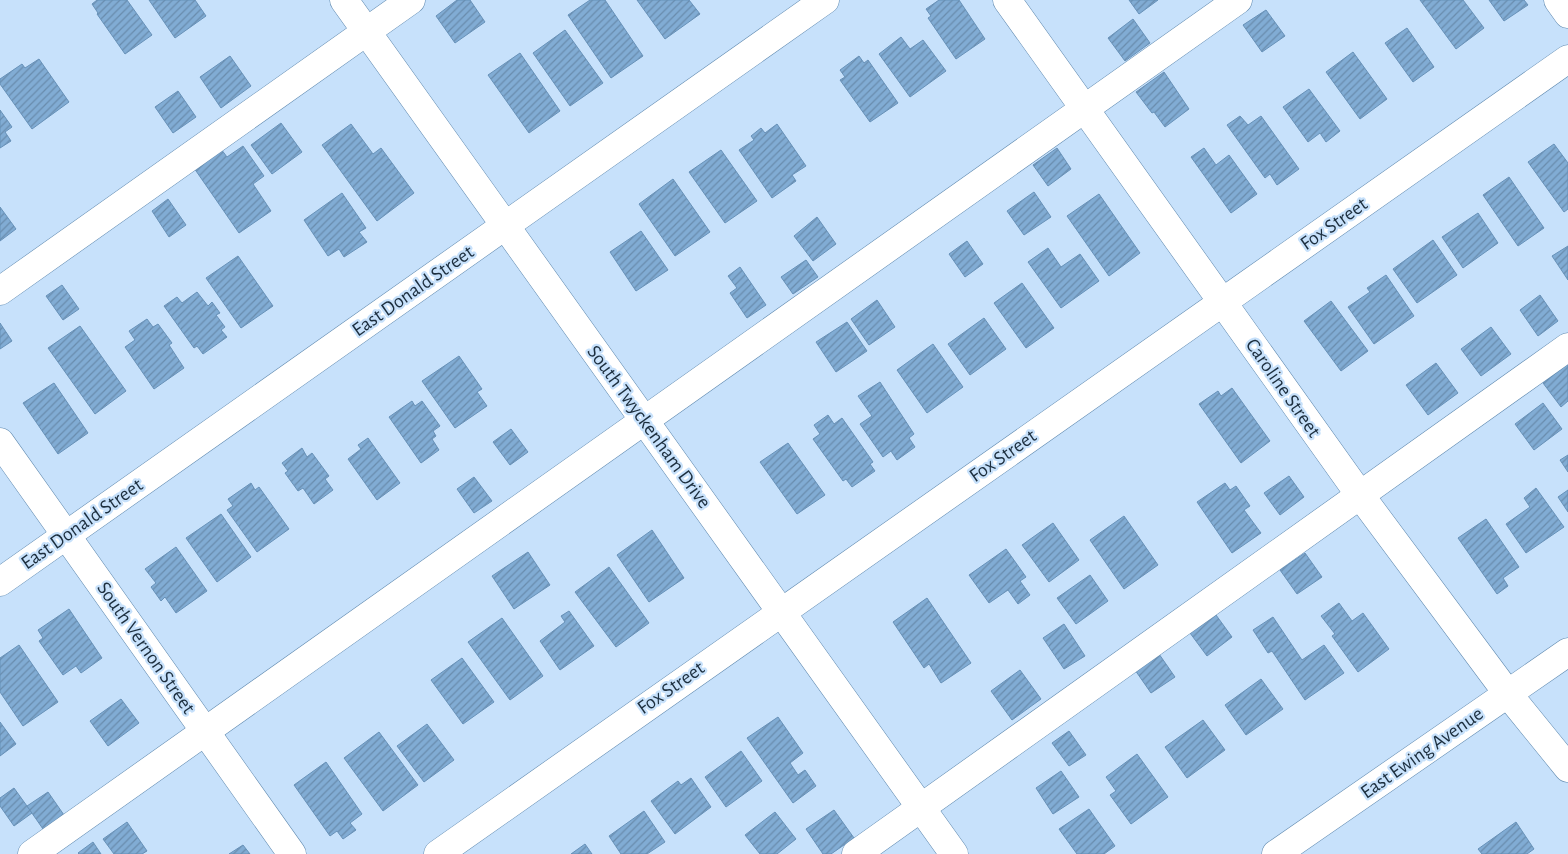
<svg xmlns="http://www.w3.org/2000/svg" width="1568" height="854" viewBox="0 0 1568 854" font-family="'Alegreya Sans',sans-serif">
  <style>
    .building { fill: url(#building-hatch); stroke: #6791b8 }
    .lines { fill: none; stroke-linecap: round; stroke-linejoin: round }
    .minor-casing { stroke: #5f89af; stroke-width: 29 }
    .minor { stroke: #fff; stroke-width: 28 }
    .labels { text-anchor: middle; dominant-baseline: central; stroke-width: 4.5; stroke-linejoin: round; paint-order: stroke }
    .street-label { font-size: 20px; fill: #1c2e3e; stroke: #c7e1fb }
  </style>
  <defs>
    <pattern id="building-hatch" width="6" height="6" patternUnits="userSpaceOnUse" patternTransform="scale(1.25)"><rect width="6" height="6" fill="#81acd4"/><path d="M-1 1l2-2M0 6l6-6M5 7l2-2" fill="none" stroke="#698cad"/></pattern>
  </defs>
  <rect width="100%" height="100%" fill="#c7e1fb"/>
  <g class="building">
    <path d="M97 0H127L152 35 125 54 97 14 98 13 92 4Z"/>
    <path d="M149 0H195L206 16 175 38Z"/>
    <path d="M457 0H470L485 22 455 43 436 16Z"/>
    <path d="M590 0H605L643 56 611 78 568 15Z"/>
    <path d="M637 0H689L700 14 665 39Z"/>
    <path d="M939 0H959L985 39 956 59 928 18 931 16 926 9Z"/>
    <path d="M1129 0H1158L1139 14Z"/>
    <path d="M1420 0H1463L1484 28 1456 49Z"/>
    <path d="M1489 0H1524L1528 5 1504 21Z"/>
    <path d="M1266 10 1285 36 1262 52 1243 25Z"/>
    <path d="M1133 19 1150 43 1125 61 1108 38Z"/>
    <path d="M1407 28 1434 67 1413 82 1385 43Z"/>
    <path d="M565 30 603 83 570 106 533 53Z"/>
    <path d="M901 37 910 49 923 40 946 71 910 97 879 54Z"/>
    <path d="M1353 52 1387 99 1360 119 1326 72Z"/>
    <path d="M520 53 560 111 529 133 488 75Z"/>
    <path d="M230 56 251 86 221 108 200 77Z"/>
    <path d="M859 56 864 63 868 60 898 103 870 122 840 80 845 77 840 70Z"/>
    <path d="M39 59 69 102 32 129 0 84V79L22 64 25 68Z"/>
    <path d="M1164 72 1189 109 1165 127 1154 112 1152 113 1136 92Z"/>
    <path d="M1309 89 1340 131 1326 142 1320 133 1308 142 1283 107Z"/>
    <path d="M178 91 196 117 173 133 155 107Z"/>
    <path d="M0 110 12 127 5 132 11 141 0 148Z"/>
    <path d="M1240 116 1248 125 1261 116 1299 169 1277 185 1270 174 1265 178 1227 125Z"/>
    <path d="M281 123 302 152 272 174 251 145Z"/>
    <path d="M351 124 373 154 381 148 414 193 377 221 322 145Z"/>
    <path d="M777 124 806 166 792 175 796 181 772 198 739 150 754 140 751 136 761 128 765 133Z"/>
    <path d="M1554 144 1568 163V209L1564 212 1528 162Z"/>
    <path d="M243 146 264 176 253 184 271 211 239 233 194 168 221 149 227 157Z"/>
    <path d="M1057 148 1071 169 1048 186 1033 165Z"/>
    <path d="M1204 148 1216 165 1229 155 1257 194 1231 213 1191 157Z"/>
    <path d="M721 150 757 201 725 223 689 172Z"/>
    <path d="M1509 177 1544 228 1518 246 1483 195Z"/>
    <path d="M673 179 710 232 675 256 639 204Z"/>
    <path d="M1034 192 1051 217 1024 235 1007 211Z"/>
    <path d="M342 193 366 228 359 232 367 242 344 257 339 249 328 256 304 220Z"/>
    <path d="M1099 194 1140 253 1109 276 1067 216Z"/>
    <path d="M168 199 186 225 169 237 152 211Z"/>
    <path d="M0 207 16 229 0 241Z"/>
    <path d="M1478 213 1498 243 1463 268 1442 237Z"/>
    <path d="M817 217 836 244 813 261 794 236Z"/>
    <path d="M641 231 668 270 636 291 610 252Z"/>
    <path d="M1433 240 1457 275 1417 303 1393 269Z"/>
    <path d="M967 241 983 264 965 277 949 254Z"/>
    <path d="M1568 246V280L1552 256Z"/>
    <path d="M1048 248 1061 267 1080 254 1099 281 1061 308 1028 262Z"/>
    <path d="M238 256 273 306 241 328 206 278Z"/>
    <path d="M806 260 818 277 793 294 781 277Z"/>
    <path d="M740 267 766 305 747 318 730 293 737 288 728 276Z"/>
    <path d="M1386 275 1414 316 1374 344 1348 307 1370 292 1367 288Z"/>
    <path d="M1022 283 1054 328 1026 348 994 303Z"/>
    <path d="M62 285 79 309 63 320 46 296Z"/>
    <path d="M197 292 208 306 212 302 220 313 216 315 225 327 221 330 227 337 203 354 197 346 194 348 164 306 177 297 182 303Z"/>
    <path d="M1540 295 1558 321 1538 336 1520 310Z"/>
    <path d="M877 300 895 327 869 345 851 319Z"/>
    <path d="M1331 301 1368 351 1341 371 1304 321Z"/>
    <path d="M984 318 1006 349 970 375 948 344Z"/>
    <path d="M147 319 153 327 158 324 172 343 169 345 184 368 154 389 125 347 135 340 129 331Z"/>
    <path d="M847 322 867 351 836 372 816 342Z"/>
    <path d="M0 323 12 341 0 349Z"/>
    <path d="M80 326 126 391 95 414 48 348Z"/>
    <path d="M1491 327 1511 354 1481 376 1461 349Z"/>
    <path d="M933 344 963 387 927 413 897 370Z"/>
    <path d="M459 356 482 389 477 392 487 406 455 428 422 381Z"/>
    <path d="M1436 363 1458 393 1428 415 1406 385Z"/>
    <path d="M1568 364V401L1561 407 1543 383Z"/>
    <path d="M880 382 914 434 909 438 915 447 897 460 891 451 883 457 860 424 872 416 858 396Z"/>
    <path d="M54 383 88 433 58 454 23 403Z"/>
    <path d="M1232 388 1270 441 1241 463 1199 404 1218 391 1221 396Z"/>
    <path d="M412 401 415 406 422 401 440 426 433 431 436 436 432 439 439 450 421 463 389 417Z"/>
    <path d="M1543 403 1562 429 1534 450 1515 424Z"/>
    <path d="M828 415 834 424 842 418 873 462 870 464 875 471 852 487 846 479 843 481 813 439 820 434 814 425Z"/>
    <path d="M511 429 528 452 510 465 493 442Z"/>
    <path d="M368 438 400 483 377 500 348 459 361 449 358 445Z"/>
    <path d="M788 443 825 495 797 514 760 462Z"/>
    <path d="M302 448 307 457 312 453 329 476 325 479 333 490 314 504 303 488 298 491 285 473 288 471 282 463Z"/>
    <path d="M1568 455V472L1560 460Z"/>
    <path d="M1289 476 1304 497 1280 515 1264 493Z"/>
    <path d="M474 477 492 501 474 513 457 489Z"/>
    <path d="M251 483 255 490 259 487 289 529 257 552 227 510 233 506 228 499Z"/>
    <path d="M1225 483 1230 490 1236 486 1250 506 1244 510 1261 533 1232 553 1197 502Z"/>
    <path d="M1536 488 1564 527 1526 553 1506 524 1530 507 1524 498Z"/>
    <path d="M1568 490V512L1558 497Z"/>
    <path d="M221 514 251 557 217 582 186 538Z"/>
    <path d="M1124 516 1158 565 1124 589 1090 540Z"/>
    <path d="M1486 519 1519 567 1503 578 1508 586 1497 594 1458 538Z"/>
    <path d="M1053 523 1079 560 1049 582 1022 545Z"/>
    <path d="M652 530 684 578 649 602 617 555Z"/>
    <path d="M176 547 207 591 176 613 165 597 161 601 151 587 156 583 145 569Z"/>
    <path d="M1006 549 1026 577 1020 581 1030 595 1018 604 1008 590 989 603 969 575Z"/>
    <path d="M528 552 550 585 514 609 492 576Z"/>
    <path d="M1305 553 1322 577 1297 594 1280 570Z"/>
    <path d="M609 567 649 623 616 647 575 592Z"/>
    <path d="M1090 575 1108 601 1076 624 1057 598Z"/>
    <path d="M927 598 971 663 941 683 929 664 924 668 893 622Z"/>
    <path d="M1339 603 1352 621 1363 613 1389 649 1358 672 1332 636 1335 634 1321 616Z"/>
    <path d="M69 609 102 658 81 673 76 666 63 675 39 641 43 638 38 630Z"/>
    <path d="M569 611 594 646 560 670 540 641 565 622 561 616Z"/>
    <path d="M1216 615 1232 637 1207 656 1190 633Z"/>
    <path d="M1273 617 1302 660 1324 645 1344 673 1305 700 1272 651 1268 653 1253 630Z"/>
    <path d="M502 618 543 676 510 700 468 642Z"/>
    <path d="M1064 624 1085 656 1064 669 1043 638Z"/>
    <path d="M19 645 58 702 23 726 0 692V658Z"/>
    <path d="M1159 654 1175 677 1151 693 1135 670Z"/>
    <path d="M462 658 494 702 463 724 431 680Z"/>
    <path d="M1020 670 1041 699 1012 720 991 691Z"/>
    <path d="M1261 679 1283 709 1246 735 1225 705Z"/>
    <path d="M121 699 139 723 108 746 90 721Z"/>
    <path d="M778 717 803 753 790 763 798 775 805 770 816 786 793 803 747 738Z"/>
    <path d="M1203 720 1225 750 1187 778 1165 747Z"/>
    <path d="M0 722 16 744 0 756Z"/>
    <path d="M427 724 454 760 424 782 397 746Z"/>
    <path d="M1069 731 1086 755 1069 766 1052 743Z"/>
    <path d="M379 732 418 785 383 811 344 758Z"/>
    <path d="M741 751 762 781 726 807 705 777Z"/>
    <path d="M1137 754 1168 797 1131 824 1110 795 1116 791 1106 777Z"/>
    <path d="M326 762 362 814 350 823 356 830 343 839 337 831 330 836 294 785Z"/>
    <path d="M1061 771 1079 797 1053 814 1036 788Z"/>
    <path d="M691 778 711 807 675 834 651 801 678 781 681 785Z"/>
    <path d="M14 788 32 813 14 826 0 806V798Z"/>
    <path d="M48 792 64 815 43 829 27 806Z"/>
    <path d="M1089 809 1115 846 1104 854H1077L1059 829Z"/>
    <path d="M834 810 854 838 831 854H823L806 829Z"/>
    <path d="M644 811 665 842 647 854H621L609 836Z"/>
    <path d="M775 812 796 839 777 854H760L745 835Z"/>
    <path d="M127 822 147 851 142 854H114L103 839Z"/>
    <path d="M1516 822 1534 849 1527 854H1482L1478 849Z"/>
    <path d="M93 842 101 854H79L78 853Z"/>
    <path d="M585 844 592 854H571Z"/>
    <path d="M243 845 250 854H229Z"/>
  </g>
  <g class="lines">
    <defs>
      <g id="minor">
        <path d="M344 0 954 854"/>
        <path d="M1007 0 1360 495 1508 694 1568 768"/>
        <path d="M1558 0 1568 14"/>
        <path d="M0 291 411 0"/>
        <path d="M0 442 292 854"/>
        <path d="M0 582 825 0"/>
        <path d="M32 854 1238 0"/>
        <path d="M438 854C813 587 1192 325 1568 59"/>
        <path d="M856 854 1568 347"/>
        <path d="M1276 854 1568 652"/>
      </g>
    </defs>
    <use href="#minor" class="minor-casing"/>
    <use href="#minor" class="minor"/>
  </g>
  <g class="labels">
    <g class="street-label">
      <text transform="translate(1334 224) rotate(-35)">Fox Street</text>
      <text transform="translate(413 291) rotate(-35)">East Donald Street</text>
      <text transform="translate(1283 388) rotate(55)">Caroline Street</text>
      <text transform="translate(649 427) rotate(54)">South Twyckenham Drive</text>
      <text transform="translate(1003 456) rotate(-35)">Fox Street</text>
      <text transform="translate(82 524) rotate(-35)">East Donald Street</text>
      <text transform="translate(146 648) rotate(55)">South Vernon Street</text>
      <text transform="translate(671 688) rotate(-35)">Fox Street</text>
      <text transform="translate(1422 753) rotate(-35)">East Ewing Avenue</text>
    </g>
  </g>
</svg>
